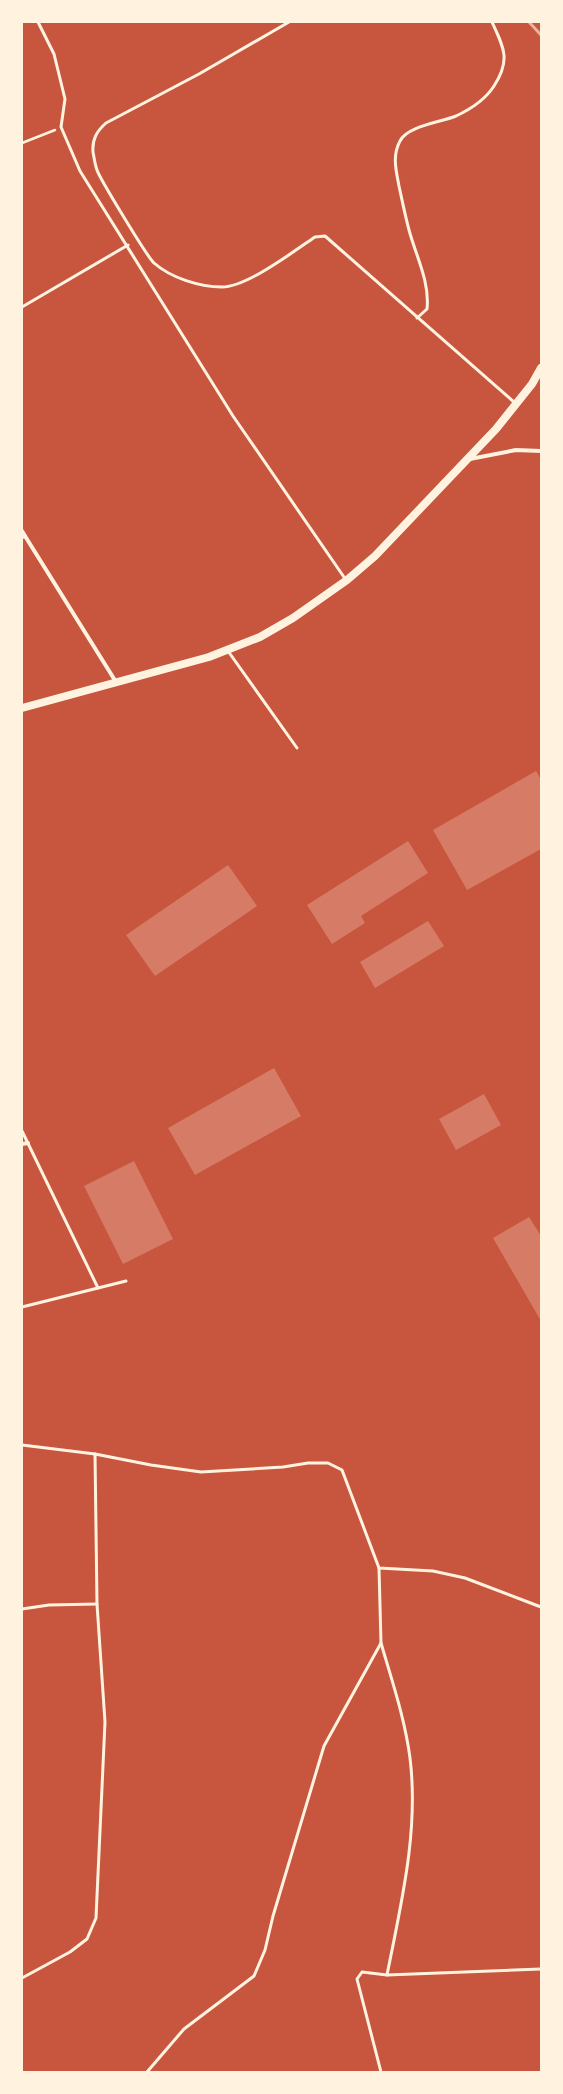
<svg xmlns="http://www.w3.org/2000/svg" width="563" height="2094" viewBox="0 0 563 2094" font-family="'PT Sans Narrow',sans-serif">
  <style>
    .building { fill: #d67c66 }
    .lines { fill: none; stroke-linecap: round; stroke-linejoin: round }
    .path { stroke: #fff3e0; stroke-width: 2.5 }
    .service { stroke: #fff3e0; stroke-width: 3 }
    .minor { stroke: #fff3e0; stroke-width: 4 }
    .secondary { stroke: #fff3e0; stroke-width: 8 }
    .rail { stroke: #e9b49f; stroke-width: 3 }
  </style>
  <rect width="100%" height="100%" fill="#c8553d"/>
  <g class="building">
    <path d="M536 771 541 780V849L467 890 433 830Z"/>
    <path d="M408 841 428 873 361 916 365 923 332 944 307 905Z"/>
    <path d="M228 865 257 906 155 976 126 935Z"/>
    <path d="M428 921 444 946 375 988 360 962Z"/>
    <path d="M274 1068 301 1116 195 1175 168 1128Z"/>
    <path d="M484 1094 501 1125 456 1150 439 1119Z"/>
    <path d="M134 1161 173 1239 123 1264 84 1186Z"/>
    <path d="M529 1217 541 1236V1321L493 1238Z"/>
  </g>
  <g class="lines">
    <path class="path" d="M22 143 55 130"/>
    <g class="service">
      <path d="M38 22 54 54 65 99 61 127 80 171 233 416 346 580"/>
      <path d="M289 22 199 74 106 123C97 131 92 139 93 152 94 157 95 165 97 170 100 179 148 258 154 263 171 278 200 287 222 287 247 287 294 251 315 237L325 236 515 403"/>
      <path d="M22 307 128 245"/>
      <path d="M417 318 427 309C430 282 416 256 409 230 405 215 402 200 399 186 396 170 392 156 400 141 407 126 442 122 456 116 471 109 485 100 494 86 511 60 504 48 492 22"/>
      <path d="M228 651 297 748"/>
      <path d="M22 1131 98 1288"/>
      <path d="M22 1307 126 1281"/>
      <path d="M22 1445 95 1454 151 1465 201 1472 283 1467 308 1463H328L342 1470 379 1568 433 1571 465 1578 541 1607"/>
      <path d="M22 1609 49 1605 97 1604"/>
      <path d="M387 1975 541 1969"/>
      <path d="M22 1978 70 1952 87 1939 96 1918 105 1722 97 1604 95 1454"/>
      <path d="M147 2072 184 2029 254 1976 265 1950 273 1916 324 1746 381 1643 379 1568"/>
      <path d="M381 2072 357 1979 362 1972 387 1975C401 1904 419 1831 410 1758 405 1719 392 1681 381 1643"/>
    </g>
    <g class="minor">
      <path d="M470 459 516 450 541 451"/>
      <path d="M22 531 25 536 22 537"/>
      <path d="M25 536 116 682"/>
      <path d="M22 1144 28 1143"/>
    </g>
    <path class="secondary" d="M22 708 209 657 260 637 293 618 347 580 375 556 496 429 532 384 541 368"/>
    <path class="rail" d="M529 22 541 35"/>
  </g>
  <rect width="563" height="2094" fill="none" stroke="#fff3e0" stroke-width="46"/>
</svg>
